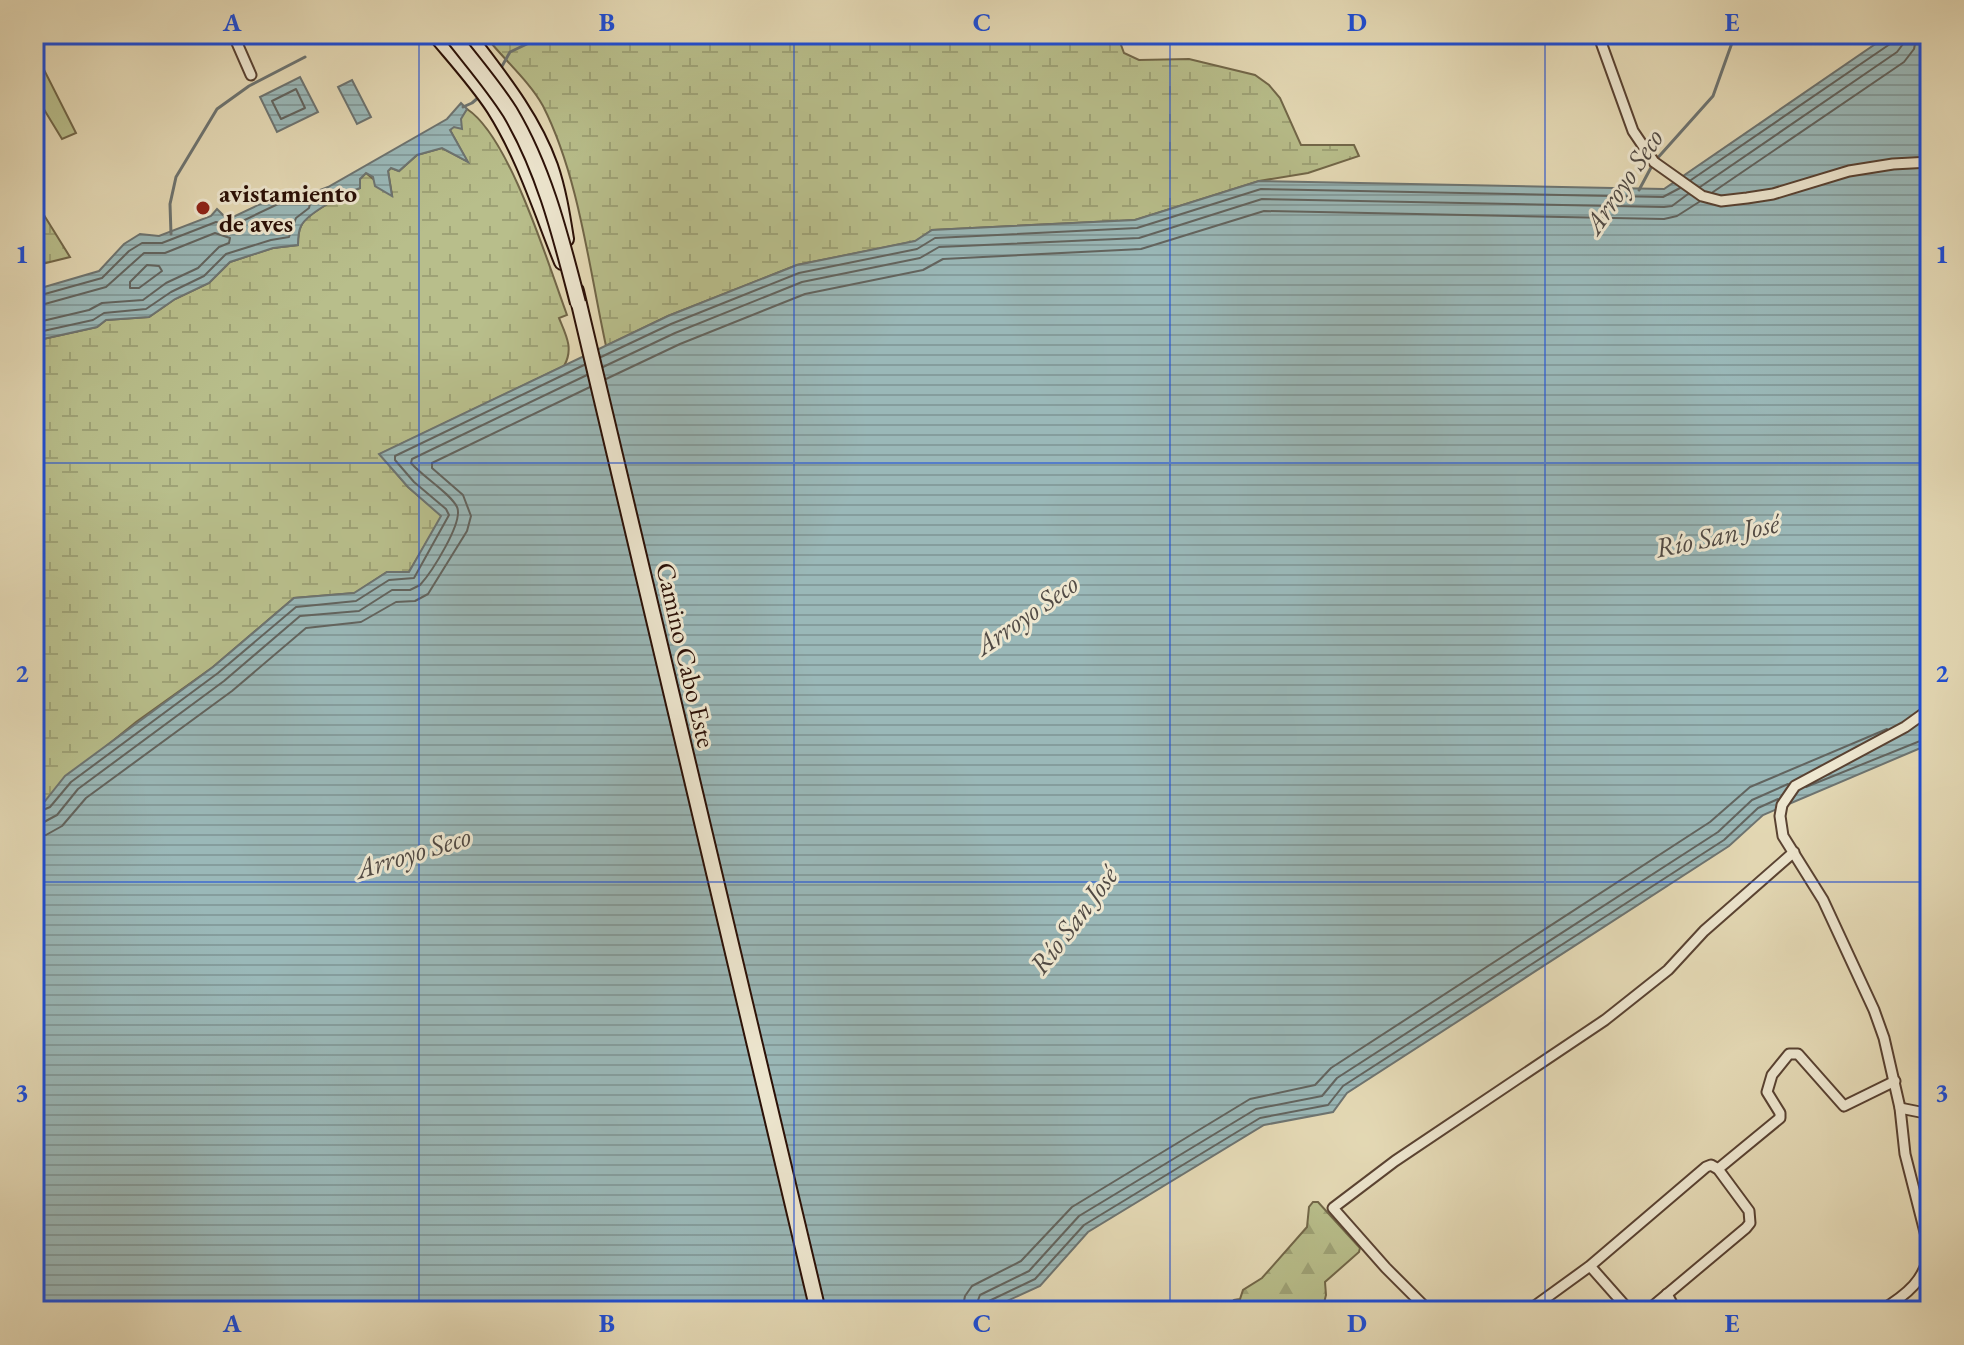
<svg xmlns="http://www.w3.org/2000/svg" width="1964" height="1345" viewBox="0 0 1964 1345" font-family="'EB Garamond',serif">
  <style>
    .green { fill: #b8be8b; stroke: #716648; stroke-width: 2 }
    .forest { fill: url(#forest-firs); stroke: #716648; stroke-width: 2 }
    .wetland { fill: url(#wetland-marsh); stroke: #716648; stroke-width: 2 }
    .water { fill: url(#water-rules); stroke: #6d7471; stroke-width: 2 }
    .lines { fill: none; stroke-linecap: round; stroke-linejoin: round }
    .shore { stroke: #62645f; stroke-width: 2 }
    .stream { stroke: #6d7471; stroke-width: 3 }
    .street-casing { stroke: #594232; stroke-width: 13 }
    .secondary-casing { stroke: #2a0f06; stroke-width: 18 }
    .street { stroke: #eee7d0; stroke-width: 9 }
    .secondary { stroke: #eee7d0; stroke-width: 14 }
    .secondary-bridge-casing { stroke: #2a0f06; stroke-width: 18; stroke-linecap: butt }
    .secondary-bridge { stroke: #eee7d0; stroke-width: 14 }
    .grid { fill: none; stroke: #1d4ed8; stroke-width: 2; stroke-opacity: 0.55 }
    .poi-dot { fill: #8f2418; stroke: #eee7d0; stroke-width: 3 }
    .labels { text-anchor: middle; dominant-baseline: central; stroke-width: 6; stroke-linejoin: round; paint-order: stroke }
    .poi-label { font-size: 26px; font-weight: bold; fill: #2a0f06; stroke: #eee7d0; text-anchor: start }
    .street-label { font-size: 26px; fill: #2a0f06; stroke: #eee7d0 }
    .water-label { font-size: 28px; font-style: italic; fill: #514a44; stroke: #eee7d0 }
    .neatline { fill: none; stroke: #1d4ed8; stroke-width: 3 }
    .grid-label { font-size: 26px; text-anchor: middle; font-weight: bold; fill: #1d4ed8 }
  </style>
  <defs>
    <pattern id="forest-firs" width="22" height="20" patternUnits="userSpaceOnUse" patternTransform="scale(2)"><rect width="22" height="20" fill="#b8be8b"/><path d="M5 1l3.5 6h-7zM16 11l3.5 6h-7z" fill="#9ea276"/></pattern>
    <pattern id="wetland-marsh" width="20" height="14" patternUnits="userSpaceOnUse" patternTransform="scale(2)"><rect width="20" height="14" fill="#b8be8b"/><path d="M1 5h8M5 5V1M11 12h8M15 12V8" fill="none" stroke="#9ea276"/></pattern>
    <pattern id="water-rules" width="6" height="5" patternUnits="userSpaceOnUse" patternTransform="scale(2)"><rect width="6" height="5" fill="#9ab8b8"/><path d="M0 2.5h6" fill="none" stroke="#859d9d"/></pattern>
  </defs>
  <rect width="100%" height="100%" fill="#e5dab6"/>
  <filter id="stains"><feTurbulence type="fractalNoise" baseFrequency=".0025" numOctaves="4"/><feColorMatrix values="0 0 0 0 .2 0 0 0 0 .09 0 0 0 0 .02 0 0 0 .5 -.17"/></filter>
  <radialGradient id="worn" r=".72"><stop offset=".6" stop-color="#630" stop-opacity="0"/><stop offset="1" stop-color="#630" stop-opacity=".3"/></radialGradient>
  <path class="green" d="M34 34H41L35 52 76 133 62 139 34 93Z"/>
  <path class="forest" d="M1313 1202H1318L1360 1248 1359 1252 1325 1282 1326 1295 1322 1311H1280L1275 1305 1257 1307 1250 1311H1222L1234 1300 1240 1299 1243 1290 1262 1278 1307 1227 1309 1207Z"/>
  <g class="wetland">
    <path d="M505 34H1117L1124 53 1139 60 1189 59 1255 75 1269 85 1280 98 1301 145H1354L1359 156 1308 173 1259 181 1135 220 932 230 916 241 797 265 668 316 606 346C589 268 579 177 543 106 531 84 508 63 492 44Z"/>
    <path d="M467 109C510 137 548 264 567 315L559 318C566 335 574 349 564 366L380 454 408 487 442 516 409 572H387L355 593 294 598 213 667 136 722 104 748 739 1311H34V341L97 327 106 320 149 317 175 299 209 283 230 262 273 248 298 245C298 239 298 232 301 226 307 213 346 193 360 188V179L366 173 392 195 388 171 391 168 399 171 417 155 442 148 467 161 450 130Z"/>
    <path d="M34 199 70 257 34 266Z"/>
  </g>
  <g class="water">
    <path d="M1890 34H1930V744L1763 815 1729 846 1347 1093 1333 1112 1264 1125 1088 1232 1040 1286 985 1311H34V808L45 801 65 776 213 667 294 598 354 593 387 572H409L441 516 408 487 379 454 668 316 797 265 915 241 932 230 1135 220 1259 181 1664 189Z"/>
    <path d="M300 77 318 112 277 132 260 97Z"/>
    <path d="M352 80 371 117 357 124 338 87Z"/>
    <path d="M461 103 467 109 461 119 462 129 454 127 450 130 468 162 442 148 417 155 399 171 391 168 388 171 392 196 375 186 373 177 366 173 360 179V188C346 193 307 213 301 226 298 232 298 238 298 245L273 248 230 262 209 283 175 299 149 317 106 320 97 327 34 341V290L99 271 124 244 140 234 159 236 211 216 217 209 225 217 231 218 277 196 315 192 328 187 447 119Z"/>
  </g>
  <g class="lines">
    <g class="shore">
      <path d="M296 89 305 108 281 119 272 101Z"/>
      <path d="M1691 180 1890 44 1895 34"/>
      <path d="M1700 187 1897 52 1903 44 1905 34"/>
      <path d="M1713 192 1904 62 1914 49 1917 34"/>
      <path d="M147 265 159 266 162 271 139 288H130V282Z"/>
      <path d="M34 297 102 278 129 251 142 243H162L216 222 232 226 278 204 306 201 310 204 309 208 296 218 289 237 271 240 226 254 204 276 171 292 146 309 104 313 93 320 34 333"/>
      <path d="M34 307 106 287 144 253H165L215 233 230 238 229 243 219 247 198 268 166 283 143 300 102 303 89 310 34 323"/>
      <path d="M601 357 671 324 799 273 917 249 935 238 1137 228 1261 189 1663 197 1680 188"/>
      <path d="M603 367 675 333 802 282 920 258 939 247 1139 238 1262 199 1664 207 1672 206 1688 194"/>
      <path d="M606 379 680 344 805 294 923 270 943 259 1141 249 1264 211 1664 219 1677 216 1699 202"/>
      <path d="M1806 787 1930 737"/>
      <path d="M34 814 50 807 71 782 218 673 296 607 356 601 389 580 414 578 449 515 446 509 414 482 395 460V456L584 365"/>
      <path d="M34 824 44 822 57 815 78 789 224 681 300 616 359 611 392 590H410L420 585C431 573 464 522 457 507 450 493 423 477 411 463L412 459 587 375"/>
      <path d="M34 836 46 835 62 826 86 798 232 691 306 628 361 622 396 602 415 601 428 594 467 531 471 516 463 495 432 468V463L590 387"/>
      <path d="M962 1311 965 1296 972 1286 1021 1261 1072 1207 1250 1099 1315 1085 1331 1068 1710 822 1750 787 1887 729"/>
      <path d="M974 1311 980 1295 1029 1271 1079 1216 1256 1109 1322 1096 1337 1078 1718 832 1752 800 1788 784"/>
      <path d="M984 1311 989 1301 1035 1279 1084 1225 1260 1118 1328 1105 1343 1086 1724 840 1758 808 1778 799"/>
    </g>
    <g class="stream">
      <path d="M501 68 510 52 548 34"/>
      <path d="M463 107 472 103 479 97"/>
      <path d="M1639 190 1654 162 1713 96 1733 40 1739 34"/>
      <path d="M171 234 170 204 176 177 217 109 249 86 305 57"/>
    </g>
    <defs>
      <g id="street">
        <path d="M233 34 251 75"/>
        <path d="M1598 34 1633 131 1654 162 1702 196 1721 201 1747 198 1773 194 1849 171 1893 164 1930 162"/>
        <path d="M1900 1108 1930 1114"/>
        <path d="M1718 1169 1780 1118V1113L1767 1092 1772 1075 1789 1054H1798L1844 1106 1895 1081"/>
        <path d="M1667 1294 1676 1311"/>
        <path d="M1429 1311 1386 1268 1333 1208 1395 1161 1605 1020 1668 970 1704 931 1794 852"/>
        <path d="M1528 1311 1590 1266 1628 1309 1639 1311 1653 1306 1746 1228 1750 1223 1749 1211 1718 1169 1711 1165 1706 1167 1590 1266"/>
        <path d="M1880 1311C1905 1296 1928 1279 1929 1248L1905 1154 1900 1108 1884 1038 1874 1010 1823 900 1783 836 1780 816 1782 805 1795 786 1905 727 1930 709"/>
      </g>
      <g id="secondary">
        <path d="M435 34C455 58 477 82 494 108 524 155 541 210 562 262"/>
        <path d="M467 34C498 75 532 116 550 166 558 189 562 214 566 239"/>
        <path d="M576 291 818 1311"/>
      </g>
    </defs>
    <use href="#street" class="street-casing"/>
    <use href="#secondary" class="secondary-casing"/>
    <use href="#street" class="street"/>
    <use href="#secondary" class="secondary"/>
    <defs>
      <path id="secondary-bridge" d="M451 34C471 60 493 85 510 112 545 171 561 238 578 303"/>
    </defs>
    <use href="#secondary-bridge" class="secondary-bridge-casing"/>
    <use href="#secondary-bridge" class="secondary-bridge"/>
  </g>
  <path class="grid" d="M419 34V1311M794 34V1311M1170 34V1311M1545 34V1311M34 463H1930M34 882H1930"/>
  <circle class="poi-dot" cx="203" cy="208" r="8"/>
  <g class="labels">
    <g class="poi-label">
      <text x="219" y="193">avistamiento<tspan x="219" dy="30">de aves</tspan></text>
    </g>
    <g class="street-label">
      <text transform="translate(686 655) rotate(77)">Camino Cabo Este</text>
    </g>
    <g class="water-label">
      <text transform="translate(1623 181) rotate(-56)">Arroyo Seco</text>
      <text transform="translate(1717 535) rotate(-12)">Río San José</text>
      <text transform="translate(1026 614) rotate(-35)">Arroyo Seco</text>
      <text transform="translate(413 852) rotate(-17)">Arroyo Seco</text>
      <text transform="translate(1073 920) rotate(-53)">Río San José</text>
    </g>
  </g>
  <rect width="1964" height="1345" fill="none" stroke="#e5dab6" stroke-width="88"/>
  <rect x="44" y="44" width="1876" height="1257" class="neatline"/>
  <g class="grid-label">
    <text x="232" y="31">A</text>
    <text x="607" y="31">B</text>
    <text x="982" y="31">C</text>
    <text x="1357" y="31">D</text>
    <text x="1732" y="31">E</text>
    <text x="22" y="263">1</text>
    <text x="1942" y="263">1</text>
    <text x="22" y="682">2</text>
    <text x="1942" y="682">2</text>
    <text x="22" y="1101">3</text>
    <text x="1942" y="1101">3</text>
    <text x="232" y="1332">A</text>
    <text x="607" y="1332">B</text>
    <text x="982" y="1332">C</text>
    <text x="1357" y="1332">D</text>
    <text x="1732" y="1332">E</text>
  </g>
  <rect width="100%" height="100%" filter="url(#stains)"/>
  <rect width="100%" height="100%" fill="url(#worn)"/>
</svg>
